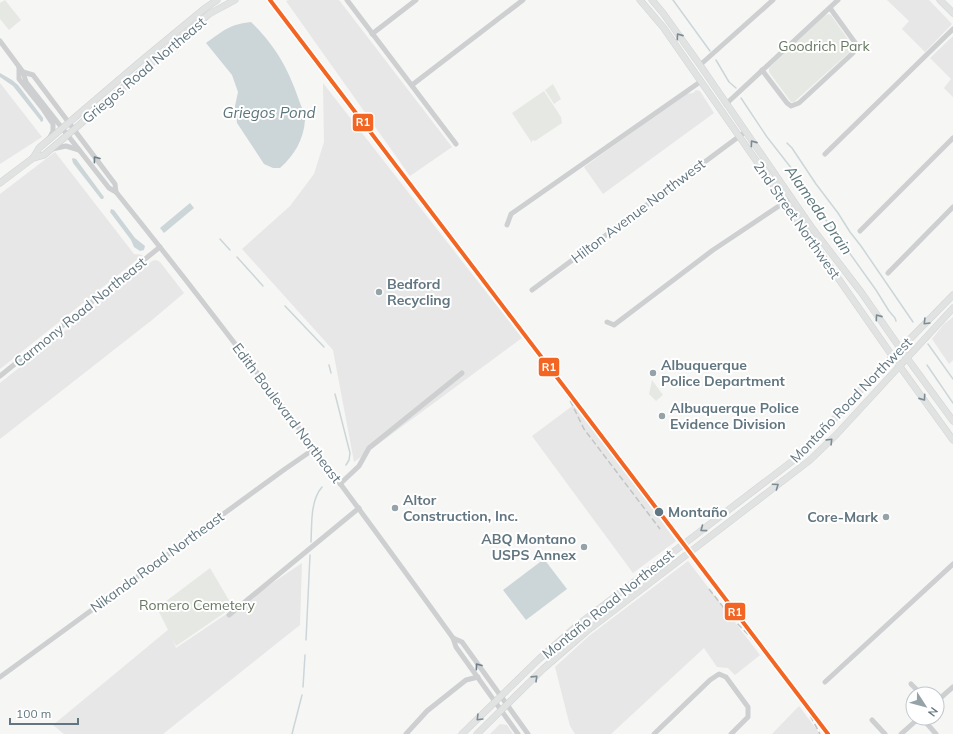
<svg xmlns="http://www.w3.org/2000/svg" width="953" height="734" viewBox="0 0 953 734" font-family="Mulish,sans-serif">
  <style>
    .built { fill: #e6e7e6 }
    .green { fill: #e6e9e3 }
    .water { fill: #ccd6d8 }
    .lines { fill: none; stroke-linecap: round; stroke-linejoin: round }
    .stream { stroke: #ccd6d8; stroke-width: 1.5 }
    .major-casing { stroke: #d3d4d4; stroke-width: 7 }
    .minor { stroke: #cdcfd0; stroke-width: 5 }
    .major { stroke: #e1e2e2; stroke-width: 6 }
    .rail { stroke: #c2c5c5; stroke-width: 1.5; stroke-dasharray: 6 3; stroke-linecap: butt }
    .rail-1-casing { stroke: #fff; stroke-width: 7 }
    .rail-1 { stroke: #f26522; stroke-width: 4 }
    .oneway { stroke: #7b8c94 }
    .oneway2 { stroke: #6c7f88 }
    .poi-dot { fill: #95a3a9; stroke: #fff; stroke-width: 1.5 }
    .stop-dot { fill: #617680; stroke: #fff; stroke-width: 1.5 }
    .labels { text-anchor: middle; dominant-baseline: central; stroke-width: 4; stroke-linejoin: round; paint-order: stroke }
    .park-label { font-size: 14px; fill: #677860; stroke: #fff }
    .street-label { font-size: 14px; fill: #617680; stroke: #fff }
    .poi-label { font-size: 14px; font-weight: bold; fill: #617680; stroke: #fff; text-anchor: start }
    .stop-label { font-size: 14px; font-weight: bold; fill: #617680; stroke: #fff; text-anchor: start }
    .water-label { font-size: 15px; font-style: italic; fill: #5b767b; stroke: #fff }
    .line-badge { stroke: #fff; stroke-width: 1.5 }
    .badge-label { font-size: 11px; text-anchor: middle; font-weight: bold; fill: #fff }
  </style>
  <rect width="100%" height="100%" fill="#f6f6f5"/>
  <g class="built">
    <path d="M289 0H339L452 147 410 176 286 1Z"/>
    <path d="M887 0H929L952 24 925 52 902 29 909 21Z"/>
    <path d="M953 36V97L944 88 951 79 930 58Z"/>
    <path d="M0 83 42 137 0 164Z"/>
    <path d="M323 83 522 338 354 462 333 350 242 249 290 206 314 174 324 142Z"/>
    <path d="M696 90 700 91 714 113 603 194 584 167 685 94 693 93Z"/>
    <path d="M55 152 134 254 143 255 0 369V194Z"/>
    <path d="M156 260 160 262 184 293 152 320 0 439V383L152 261Z"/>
    <path d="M953 317V360L949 364 932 339 944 324Z"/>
    <path d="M575 404 676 541 633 573 532 436Z"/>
    <path d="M688 561 760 655 735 675 728 668 717 667 704 648 611 734H575L570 726 555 667 589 636Z"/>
    <path d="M302 563 300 625 163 734H64L53 725 169 629 176 648Z"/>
    <path d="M799 706 820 734H772Z"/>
    <path d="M500 724 507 725 513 734H490Z"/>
  </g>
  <g class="green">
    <path d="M5 0 21 20 9 30 0 19V3Z"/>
    <path d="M829 14 831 15 852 45V50L794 102H791L769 72V68L825 15Z"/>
    <path d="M553 84 561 99 554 104 545 90Z"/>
    <path d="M544 91 561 117 562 123 535 141 533 140 532 141V143L512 113Z"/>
    <path d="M652 380 663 395 656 401 649 394Z"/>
    <path d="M210 568 233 607 176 646 157 608Z"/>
  </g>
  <g class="water">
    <path d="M251 22C276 46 289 70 300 103 302 108 305 115 305 120 304 139 294 156 280 168H273L264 164 237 123 235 106 238 92 232 75 206 43C223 31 230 24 251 22Z"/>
    <path d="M0 73 12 80 18 85 43 118V121L41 122 40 120 13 86 0 77Z"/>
    <path d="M73 158 76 159 104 197 103 199H101L73 163 72 159Z"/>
    <path d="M190 203 194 208 164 233 160 228Z"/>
    <path d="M111 209 114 210 135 238 145 246 144 250 140 251 134 247 131 240 110 212Z"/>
    <path d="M544 559 567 589 526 620 503 590Z"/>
  </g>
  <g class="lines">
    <g class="stream">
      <path d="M673 0 710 51"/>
      <path d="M716 60 729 82 736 88"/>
      <path d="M741 98 767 137 792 169 798 181 876 290 889 311 895 318 896 321"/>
      <path d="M787 143 792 148 816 184 838 213 850 232 861 246 913 322"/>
      <path d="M220 239 230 250"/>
      <path d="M237 257 263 286"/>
      <path d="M285 306 324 347"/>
      <path d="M928 344 953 379"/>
      <path d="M329 365 331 373"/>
      <path d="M927 365 953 403"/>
      <path d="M335 394 350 453 349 460 346 465"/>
      <path d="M311 542C312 524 310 501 322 487"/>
      <path d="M306 640 310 555"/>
      <path d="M303 687 305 655"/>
      <path d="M292 734 302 695"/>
    </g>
    <defs>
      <g id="major">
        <path d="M640 0 663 27 893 357 953 440"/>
        <path d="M652 0 663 13 700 65 812 228 861 292 907 358 953 421"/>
        <path d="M940 0 953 13"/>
        <path d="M33 158 44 155 209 14 235 0"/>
        <path d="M0 183 33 158 39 148 141 61 204 9 217 0"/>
        <path d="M462 734 539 659 579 624 803 453 868 382 953 295"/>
        <path d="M477 734 543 669 587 631 810 460 836 435 953 308"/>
      </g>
    </defs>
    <use href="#major" class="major-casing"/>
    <g class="minor">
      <path d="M347 0 456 144"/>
      <path d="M372 34 416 0"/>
      <path d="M0 41 23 72 26 82 109 188 116 192C233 337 344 487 453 638L456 647 518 734"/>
      <path d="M700 65 773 0"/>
      <path d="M19 67V79L43 109 53 124V131L49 139"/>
      <path d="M762 70 787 103 791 106 799 103 853 53 856 44 830 8"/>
      <path d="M23 72 33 75 115 184 116 192"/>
      <path d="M412 85 523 0"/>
      <path d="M726 104 838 0"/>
      <path d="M52 149 66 146 79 150"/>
      <path d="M825 154 953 29"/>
      <path d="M507 225 511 214 700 82"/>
      <path d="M860 231 953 138"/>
      <path d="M888 273 953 207"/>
      <path d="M532 290 745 132"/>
      <path d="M607 322 614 325 713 250 791 198"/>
      <path d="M0 376 160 247"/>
      <path d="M340 484 359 466 369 448 462 373"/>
      <path d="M229 615 359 508"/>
      <path d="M453 638 462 642 528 734"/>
      <path d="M0 677 285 469 314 449"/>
      <path d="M825 682 953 564"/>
      <path d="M911 684 921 694"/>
      <path d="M937 701 953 687"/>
      <path d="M922 718 936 734"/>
      <path d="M872 720 885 734"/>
      <path d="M406 734 427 711 466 680 478 677"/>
      <path d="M654 734 710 680 719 674 726 677 748 707V717L731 734"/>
      <path d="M901 734 919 718"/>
    </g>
    <use href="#major" class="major"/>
    <g class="rail">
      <path d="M557 377 566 392 584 429 660 529"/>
      <path d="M709 589 731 617 768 655"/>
      <path d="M802 700 820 734"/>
    </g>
    <defs>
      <path id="rail-1" d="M270 0 828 734"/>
    </defs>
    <use href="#rail-1" class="rail-1-casing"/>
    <use href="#rail-1" class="rail-1"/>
  </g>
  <defs><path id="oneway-chevron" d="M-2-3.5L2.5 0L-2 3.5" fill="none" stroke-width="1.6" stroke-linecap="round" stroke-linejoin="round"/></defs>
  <g class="oneway">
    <use href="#oneway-chevron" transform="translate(679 36) rotate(-125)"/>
    <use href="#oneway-chevron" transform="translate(753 143) rotate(-125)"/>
    <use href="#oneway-chevron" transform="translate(878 317) rotate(-125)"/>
    <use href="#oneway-chevron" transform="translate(926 322) rotate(135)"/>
    <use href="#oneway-chevron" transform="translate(923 398) rotate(55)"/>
    <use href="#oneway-chevron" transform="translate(830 441) rotate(-45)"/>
    <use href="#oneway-chevron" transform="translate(776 486) rotate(-35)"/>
    <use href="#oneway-chevron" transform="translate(703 529) rotate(143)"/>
    <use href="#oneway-chevron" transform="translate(535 678) rotate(-44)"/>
    <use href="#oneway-chevron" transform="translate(479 718) rotate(135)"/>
  </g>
  <g class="oneway2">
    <use href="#oneway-chevron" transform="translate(96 159) rotate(-127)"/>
    <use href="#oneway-chevron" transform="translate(478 666) rotate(-126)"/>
  </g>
  <g class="poi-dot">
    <circle cx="379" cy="292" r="4"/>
    <circle cx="653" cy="373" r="4"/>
    <circle cx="662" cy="416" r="4"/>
    <circle cx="395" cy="508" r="4"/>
    <circle cx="886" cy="517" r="4"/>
    <circle cx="584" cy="547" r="4"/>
  </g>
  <circle class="stop-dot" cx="659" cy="512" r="5"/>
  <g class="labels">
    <g class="park-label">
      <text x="824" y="46">Goodrich Park</text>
      <text x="197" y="605">Romero Cemetery</text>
    </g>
    <g class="street-label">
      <text transform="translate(144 70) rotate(-40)">Griegos Road Northeast</text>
      <text transform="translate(638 211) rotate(-37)">Hilton Avenue Northwest</text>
      <text transform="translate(797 220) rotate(55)">2nd Street Northwest</text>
      <text transform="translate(80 312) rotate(-39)">Carmony Road Northeast</text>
      <text transform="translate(851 400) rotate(-46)">Montaño Road Northwest</text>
      <text transform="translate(287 413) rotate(53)">Edith Boulevard Northeast</text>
      <text transform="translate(157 562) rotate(-36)">Nikanda Road Northeast</text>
      <text transform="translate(608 604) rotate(-39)">Montaño Road Northeast</text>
    </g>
    <g class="poi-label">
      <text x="387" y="284">Bedford<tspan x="387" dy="16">Recycling</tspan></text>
      <text x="661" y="365">Albuquerque<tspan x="661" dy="16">Police Department</tspan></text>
      <text x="670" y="408">Albuquerque Police<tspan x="670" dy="16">Evidence Division</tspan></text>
      <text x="403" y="500">Altor<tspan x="403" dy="16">Construction, Inc.</tspan></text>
      <text x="878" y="517" text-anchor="end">Core-Mark</text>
      <text x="576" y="539" text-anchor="end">ABQ Montano<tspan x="576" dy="16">USPS Annex</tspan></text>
    </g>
    <g class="stop-label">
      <text x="668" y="512">Montaño</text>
    </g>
    <g class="water-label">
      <text x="269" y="112">Griegos Pond</text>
      <text transform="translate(819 210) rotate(55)">Alameda Drain</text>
    </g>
  </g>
  <g class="line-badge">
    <rect x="352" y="113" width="22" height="19" rx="4" fill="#f26522"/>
    <rect x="538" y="357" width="22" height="20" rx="4" fill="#f26522"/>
    <rect x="724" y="602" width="22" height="19" rx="4" fill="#f26522"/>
  </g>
  <g class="badge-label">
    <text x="363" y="126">R1</text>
    <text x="549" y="371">R1</text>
    <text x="735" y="616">R1</text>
  </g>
  <g transform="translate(925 706) rotate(126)"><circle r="19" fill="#ffffff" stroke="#c0c8cc"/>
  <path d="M0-3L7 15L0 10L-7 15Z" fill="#95a3a9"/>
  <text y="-6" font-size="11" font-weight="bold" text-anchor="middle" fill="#617680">N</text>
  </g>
  <path d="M10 718v6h68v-6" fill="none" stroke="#617680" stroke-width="2"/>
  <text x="16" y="718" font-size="12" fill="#617680" stroke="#ffffff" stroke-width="3" paint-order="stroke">100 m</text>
</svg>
